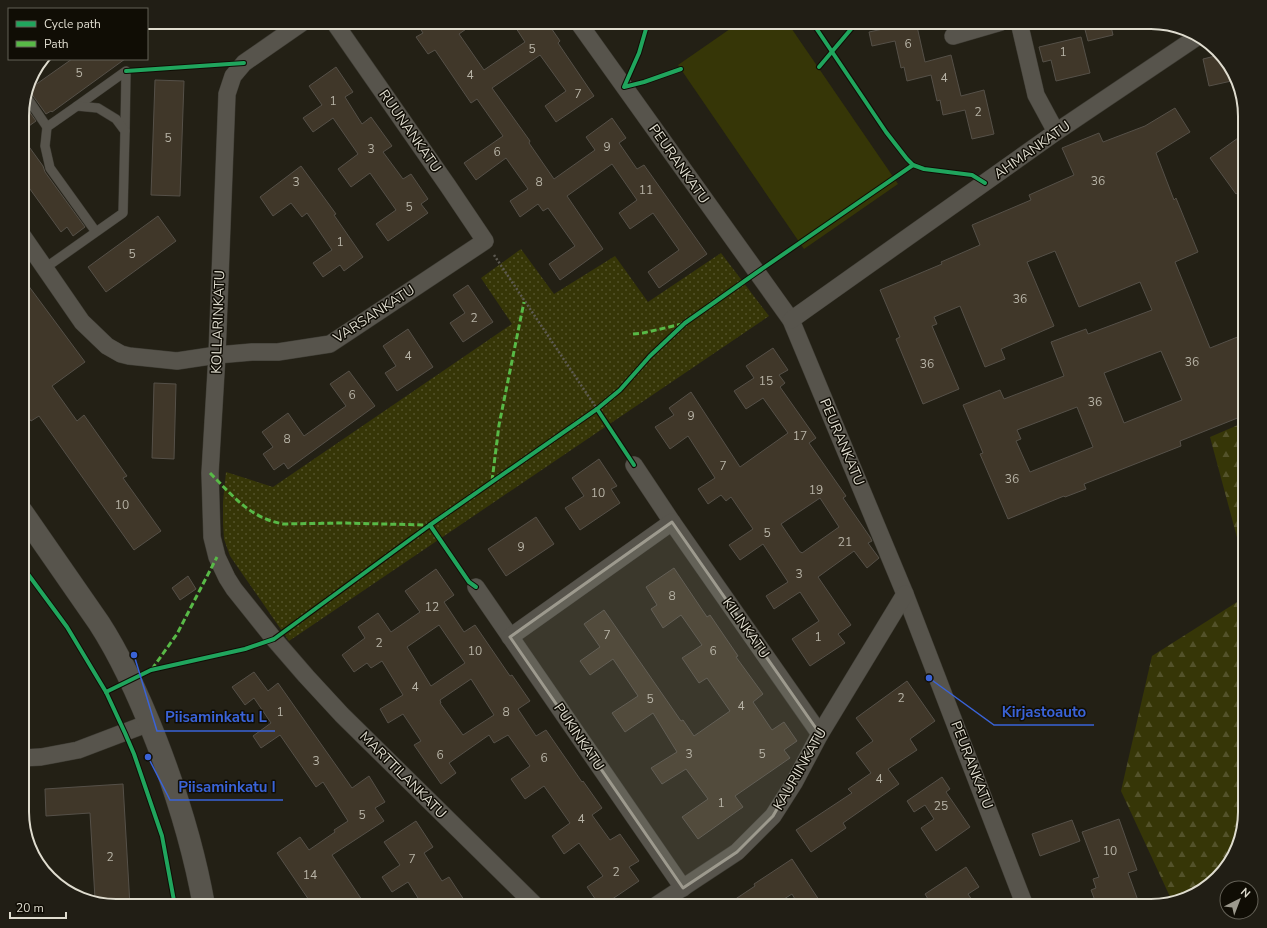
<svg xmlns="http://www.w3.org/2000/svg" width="1267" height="928" viewBox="0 0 1267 928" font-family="'Nunito Sans',sans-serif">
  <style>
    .grass { fill: #363607 }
    .forest { fill: url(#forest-firs) }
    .park { fill: url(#park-dots) }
    .building { fill: #403729; stroke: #555048; fill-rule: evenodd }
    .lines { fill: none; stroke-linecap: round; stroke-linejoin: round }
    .service-casing { stroke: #3e3c34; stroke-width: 10 }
    .minor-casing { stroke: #3e3c34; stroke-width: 18 }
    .tertiary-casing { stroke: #3e3c34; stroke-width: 23 }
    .path { stroke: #5d5a52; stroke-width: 2.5; stroke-dasharray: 2 2; stroke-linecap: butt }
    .service { stroke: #57544c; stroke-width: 9 }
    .minor { stroke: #57544c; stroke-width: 17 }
    .tertiary { stroke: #57544c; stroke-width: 22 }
    .quiet { stroke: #58b947; stroke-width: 3; stroke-dasharray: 6 3; stroke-linecap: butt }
    .cycleway-casing { stroke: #100d05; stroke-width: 6 }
    .cycleway { stroke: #20a55d; stroke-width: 4 }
    .marked { fill: #9d9a8e; fill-opacity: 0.2; stroke: #9d9a8e; stroke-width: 3; stroke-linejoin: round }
    .labels { text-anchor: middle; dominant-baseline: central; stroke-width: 3; stroke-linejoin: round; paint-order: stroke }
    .number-label { font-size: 12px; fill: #b7b3a6 }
    .street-label { font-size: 14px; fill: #dfdccf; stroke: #100d05 }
    .rim { fill: none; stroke: #dfdccf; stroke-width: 2 }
    .leader { fill: none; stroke: #3a63d7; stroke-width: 1.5 }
    .callout-dot { fill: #3a63d7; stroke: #100d05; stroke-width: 1.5 }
    .callout-label { font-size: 15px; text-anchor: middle; font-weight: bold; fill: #3a63d7; stroke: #100d05; stroke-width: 3; stroke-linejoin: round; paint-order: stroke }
  </style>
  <defs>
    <pattern id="forest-firs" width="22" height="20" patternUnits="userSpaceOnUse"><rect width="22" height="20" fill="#363607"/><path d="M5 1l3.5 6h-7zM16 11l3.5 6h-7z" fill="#53522a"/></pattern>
    <pattern id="park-dots" width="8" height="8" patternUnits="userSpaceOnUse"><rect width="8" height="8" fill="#363607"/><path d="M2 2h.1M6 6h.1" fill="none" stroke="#53522a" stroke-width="1.8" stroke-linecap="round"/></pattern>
  </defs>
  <rect width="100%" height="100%" fill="#232015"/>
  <path class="grass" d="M740 22H787L898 184 804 249 678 65Z"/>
  <g class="forest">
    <path d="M1245 422V567L1210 437Z"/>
    <path d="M1245 597V812L1226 869 1193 896 1172 901 1121 791 1152 656Z"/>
  </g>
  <path class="park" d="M521 249 554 294 615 256 648 302 721 253 769 316 289 641 230 556 224 539 223 523V502L226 472 273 487 512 324 481 278Z"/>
  <g class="building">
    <path d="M416 22H476L459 34 484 70 525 42 512 22H547L560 41 558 43 594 96 556 122 545 106 566 91 540 55 492 88 530 141 529 143 554 179 595 150 586 137 612 118 626 138 619 143 637 169 644 165 707 254 659 288 648 272 679 250 653 213 630 229 619 213 637 200 612 164 567 196 603 249 560 280 549 264 575 246 548 208 543 211 538 204 520 217 510 201 528 189 506 158 476 180 464 163 503 136 477 99 471 103 435 50 428 54 416 37 423 33Z"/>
    <path d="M916 22 925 62 951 55 961 96 984 90 994 134 972 139 965 110 943 115 940 100 937 101 931 75 907 81 904 67 901 68 895 41 872 46 869 32Z"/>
    <path d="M1083 22H1110L1113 35 1088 41Z"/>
    <path d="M1081 37 1090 73 1056 81 1051 60 1043 62 1039 47Z"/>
    <path d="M1219 55 1235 74 1236 80 1209 86 1203 59Z"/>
    <path d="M72 59H125L52 112 51 111 46 114 31 93 28 90Z"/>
    <path d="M336 67 353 92 345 97 362 124 371 117 392 146 383 152 403 179 411 174 428 199 421 204 428 213 388 241 376 224 396 210 370 173 351 187 338 169 358 154 333 118 313 132 303 118 322 105 309 86Z"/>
    <path d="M155 80 184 81 180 196 151 195Z"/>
    <path d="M24 104 36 121 22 131V110Z"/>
    <path d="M1175 108 1190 132 1156 153 1174 200 1176 198 1198 252 1175 262 1210 348 1245 334V415L1180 441 1181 446 1084 484 1086 489 1065 497 1064 496 1008 519 980 454 983 453 963 405 1000 390 1004 399 1064 376 1051 342 1086 329 1088 334 1152 310 1140 282 1079 307 1055 251 1027 262 1054 326 1001 349 1005 359 985 367 960 306 934 317 937 324 932 326 959 389 923 404 896 339 900 337 880 290 942 264 941 262 980 245 972 225 1031 200 1029 195 1074 175 1062 148 1099 133 1103 142 1145 126ZM1161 351 1182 400 1124 423 1104 373ZM1077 407 1093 447 1030 472 1016 441 1021 439 1017 430Z"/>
    <path d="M1245 133V188L1236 194 1210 158Z"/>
    <path d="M22 137 43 166 45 172 85 227 73 236 67 227 61 232 22 178Z"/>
    <path d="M301 166 336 214 334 215 363 257 344 271 340 265 323 277 313 263 332 250 307 213 302 217 291 203 273 216 260 197Z"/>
    <path d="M158 216 176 241 106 292 88 267Z"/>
    <path d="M22 277 85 362 52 386 77 421 84 415 127 476 123 478 161 531 134 550 39 416 31 421 22 408Z"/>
    <path d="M468 285 493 322 463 342 450 323 465 313 453 295Z"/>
    <path d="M408 329 433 367 397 391 385 373 396 366 383 346Z"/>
    <path d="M773 348 788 370 779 375 785 383 780 387 816 438 809 443 846 496 843 498 870 537 872 541 868 543 879 558 867 568 854 551 818 577 851 625 838 634 845 643 810 666 792 639 819 621 800 592 774 609 766 596 788 582 763 544 740 560 729 545 753 529 731 497 726 501 721 495 708 504 698 489 715 478 688 436 670 449 655 427 674 415 669 408 691 392 740 467 788 433 763 398 746 409 734 391 754 378 746 366ZM820 498 839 527 802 553 801 552H800L781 524Z"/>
    <path d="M349 371 375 406 288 469 284 463 274 470 263 454 273 447 262 432 288 413 304 436 346 406 330 384Z"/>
    <path d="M154 383 176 384 174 459 152 458Z"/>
    <path d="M599 459 617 486 611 489 620 503 580 530 565 508 584 496 572 478Z"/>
    <path d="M536 517 554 544 506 576 488 549Z"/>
    <path d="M674 568 707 617 710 615 738 656 736 657 763 694 753 702 772 730 784 722 797 741 784 750 790 758 735 796 743 807 698 839 682 817 708 799 686 769 662 784 651 768 677 752 653 713 625 732 612 713 638 696 613 659 590 675 580 661 600 647 584 624 604 610 681 721 683 720 694 736 730 711 707 678 699 683 682 658 702 645 681 615 663 628 651 609 657 605 646 587Z"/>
    <path d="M436 569 454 595 444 602 464 632 475 625 510 676 512 675 530 701 518 709 536 736 546 730 582 782 583 781 602 808 592 815 610 840 620 834 639 861 629 867 639 881 602 906H600L587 887 603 876 579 843 564 854 552 836 570 823 544 786 525 799 511 779 530 766 508 735 494 743 489 735 449 763 456 773 441 784 414 745 421 741 403 714 388 723 380 709 403 695 382 661 371 668 367 663 354 672 342 655 365 638 358 627 378 613 391 632 420 612 405 591ZM439 625 465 663 431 686 407 647ZM471 679 494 715 463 735 440 703H441L440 700Z"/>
    <path d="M188 576 196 589 180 600 172 588Z"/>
    <path d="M254 672 268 691 278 683 352 788 369 776 385 802 375 808 384 821 332 855 366 906H313L277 853 300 837 309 850 335 832 334 830 348 821 323 782 316 787 280 735 261 748 253 736 271 723 254 698 245 705 232 687Z"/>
    <path d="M907 681 935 721 910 739 917 750 888 769 899 784 843 823 846 828 811 852 796 830 852 793 848 789 871 773 856 753 873 741 856 718Z"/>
    <path d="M942 777 950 789 946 792 970 827 936 851 921 828 934 819 925 805 914 812 907 801Z"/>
    <path d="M123 784 130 906H116L95 899 90 813 46 816 45 789Z"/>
    <path d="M1119 819 1137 870 1128 873 1140 906H1097L1091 890 1096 888 1093 879 1099 877 1082 832Z"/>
    <path d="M1072 820 1080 841 1040 856 1032 834Z"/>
    <path d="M416 821 433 847 424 853 442 881 449 877 468 906H423L408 882 392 892 382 877 400 865 384 842Z"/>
    <path d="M792 859 823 906H799L792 894 773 906H725L755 886 754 884Z"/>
    <path d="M966 867 979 887 968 894 976 906H932L925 894Z"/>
  </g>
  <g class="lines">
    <defs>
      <g id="service">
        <path d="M26 96 47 127"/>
        <path d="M77 106 126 71 125 131"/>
        <path d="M45 268 123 213 125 131 116 119 98 108 77 106 47 127 45 146 50 168 96 232"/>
      </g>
      <g id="minor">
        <path d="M303 22 244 63 233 76 227 94 217 355 210 473 212 537 217 557 227 578 234 589 274 639 306 676 342 715 536 906"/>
        <path d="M578 22 791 320 905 594 1025 906"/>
        <path d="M1019 22 1036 95 1056 132"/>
        <path d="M953 36 1001 22"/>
        <path d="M22 235 82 322 107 346 121 354 129 356 177 361 217 355 252 352H278L330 344 485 241 448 186 334 22"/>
        <path d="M791 320 1056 132 1197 37"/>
        <path d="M634 465 672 522 820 734"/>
        <path d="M476 587 683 888"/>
        <path d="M510 637 672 522"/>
        <path d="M22 758 41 757 78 750 149 723"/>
        <path d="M655 906 737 852 773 816 794 783 820 734 905 594"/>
      </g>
      <path id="tertiary" d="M22 512 99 623C123 660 140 699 156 740 177 794 194 849 204 906"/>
    </defs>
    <use href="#service" class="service-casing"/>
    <use href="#minor" class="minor-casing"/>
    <use href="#tertiary" class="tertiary-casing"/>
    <path class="path" d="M494 255 597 409"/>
    <use href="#service" class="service"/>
    <use href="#minor" class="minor"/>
    <use href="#tertiary" class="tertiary"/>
    <g class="quiet">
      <path d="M633 334 643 333 682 324"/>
      <path d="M210 473C233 496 251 519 284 524L341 523 428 525"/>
      <path d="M492 481 499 425 524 302"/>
      <path d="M152 669 177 634 217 557"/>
    </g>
    <defs>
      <g id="cycleway">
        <path d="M648 22 639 53 624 87 644 82 681 69"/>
        <path d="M812 22 886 132 907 159 913 165 924 169 972 175 985 183"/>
        <path d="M819 67 857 22"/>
        <path d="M126 71 244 63"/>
        <path d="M597 409 634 465"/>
        <path d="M430 525 469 582 476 587"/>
        <path d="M22 566 67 627 106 692 125 733 134 754 162 836 175 906"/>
        <path d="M106 692 151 670 245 649 274 639 430 525 597 409 620 390 650 356 685 323 756 273 913 165"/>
      </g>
    </defs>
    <use href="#cycleway" class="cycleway-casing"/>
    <use href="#cycleway" class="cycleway"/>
  </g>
  <path class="marked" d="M672 522 820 734 773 816 737 852 683 888 510 637Z"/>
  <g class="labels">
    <g class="number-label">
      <text x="908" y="44">6</text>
      <text x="532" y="49">5</text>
      <text x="1063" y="52">1</text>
      <text x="79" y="73">5</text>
      <text x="470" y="75">4</text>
      <text x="944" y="78">4</text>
      <text x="578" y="94">7</text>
      <text x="333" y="101">1</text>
      <text x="978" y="112">2</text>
      <text x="168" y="138">5</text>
      <text x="607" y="147">9</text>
      <text x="371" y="149">3</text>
      <text x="497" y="152">6</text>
      <text x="1098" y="181">36</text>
      <text x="296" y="182">3</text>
      <text x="539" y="182">8</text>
      <text x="646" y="190">11</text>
      <text x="409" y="207">5</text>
      <text x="340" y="242">1</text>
      <text x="132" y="254">5</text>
      <text x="1020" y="299">36</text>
      <text x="474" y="318">2</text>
      <text x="408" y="356">4</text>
      <text x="1192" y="362">36</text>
      <text x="927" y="364">36</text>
      <text x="766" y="381">15</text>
      <text x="352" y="395">6</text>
      <text x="1095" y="402">36</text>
      <text x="691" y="416">9</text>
      <text x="800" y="436">17</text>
      <text x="287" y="439">8</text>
      <text x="723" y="466">7</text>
      <text x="1012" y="479">36</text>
      <text x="816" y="490">19</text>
      <text x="598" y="493">10</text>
      <text x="122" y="505">10</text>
      <text x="767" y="533">5</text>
      <text x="845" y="542">21</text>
      <text x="521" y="547">9</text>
      <text x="799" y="574">3</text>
      <text x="672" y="596">8</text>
      <text x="432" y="607">12</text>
      <text x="607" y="635">7</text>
      <text x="818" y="637">1</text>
      <text x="379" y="643">2</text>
      <text x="475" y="651">10</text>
      <text x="713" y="651">6</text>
      <text x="415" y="687">4</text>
      <text x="901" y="698">2</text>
      <text x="650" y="699">5</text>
      <text x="741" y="706">4</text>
      <text x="280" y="712">1</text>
      <text x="506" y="712">8</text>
      <text x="689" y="754">3</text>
      <text x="762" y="754">5</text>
      <text x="440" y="755">6</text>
      <text x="544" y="758">6</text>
      <text x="316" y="761">3</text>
      <text x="879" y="779">4</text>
      <text x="721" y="803">1</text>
      <text x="941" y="806">25</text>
      <text x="362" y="815">5</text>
      <text x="581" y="819">4</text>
      <text x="1110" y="851">10</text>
      <text x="110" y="857">2</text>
      <text x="412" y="859">7</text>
      <text x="616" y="872">2</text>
      <text x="310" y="875">14</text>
    </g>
    <g class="street-label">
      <text transform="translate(410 131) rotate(55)">RUUNANKATU</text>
      <text transform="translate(1032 150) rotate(-35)">AHMANKATU</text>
      <text transform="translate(679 164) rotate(55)">PEURANKATU</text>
      <text transform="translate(374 314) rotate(-33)">VARSANKATU</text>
      <text transform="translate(218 322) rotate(-88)">KOLLARINKATU</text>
      <text transform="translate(842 442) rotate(67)">PEURANKATU</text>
      <text transform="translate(746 628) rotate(55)">KILINKATU</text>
      <text transform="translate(579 737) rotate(56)">PUKINKATU</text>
      <text transform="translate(972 765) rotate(69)">PEURANKATU</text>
      <text transform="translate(800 769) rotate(-60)">KAURIINKATU</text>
      <text transform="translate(403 775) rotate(45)">MARTTILANKATU</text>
    </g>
  </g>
  <path d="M0 0H1267V928H0ZM116 29H1151A87 87 0 0 1 1238 116V812A87 87 0 0 1 1151 899H116A87 87 0 0 1 29 812V116A87 87 0 0 1 116 29Z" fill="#211e15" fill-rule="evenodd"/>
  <path class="rim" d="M116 29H1151A87 87 0 0 1 1238 116V812A87 87 0 0 1 1151 899H116A87 87 0 0 1 29 812V116A87 87 0 0 1 116 29Z"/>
  <path class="leader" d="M929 678L994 725H1094M134 655L157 731H275M148 757L170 800H283"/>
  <g class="callout-dot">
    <circle cx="929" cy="678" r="4"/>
    <circle cx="134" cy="655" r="4"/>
    <circle cx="148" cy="757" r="4"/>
  </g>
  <g class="callout-label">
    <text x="1044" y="717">Kirjastoauto</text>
    <text x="216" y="722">Piisaminkatu L</text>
    <text x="227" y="792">Piisaminkatu I</text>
  </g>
  <rect x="8" y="8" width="140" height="52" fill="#100d05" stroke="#636056"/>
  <rect x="16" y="21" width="20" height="6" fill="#20a55d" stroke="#636056"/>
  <text x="44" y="28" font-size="12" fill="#dfdccf">Cycle path</text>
  <rect x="16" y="41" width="20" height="6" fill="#58b947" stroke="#636056"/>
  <text x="44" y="48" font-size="12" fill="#dfdccf">Path</text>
  <g transform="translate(1239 900) rotate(42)"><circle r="19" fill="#100d05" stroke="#636056"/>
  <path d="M0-3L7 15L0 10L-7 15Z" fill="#9d9a8e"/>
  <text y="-6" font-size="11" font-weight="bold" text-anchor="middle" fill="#dfdccf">N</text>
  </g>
  <path d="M10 912v6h56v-6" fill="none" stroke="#dfdccf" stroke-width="2"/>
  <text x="16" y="912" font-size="12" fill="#dfdccf" stroke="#100d05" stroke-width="3" paint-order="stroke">20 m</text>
</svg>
